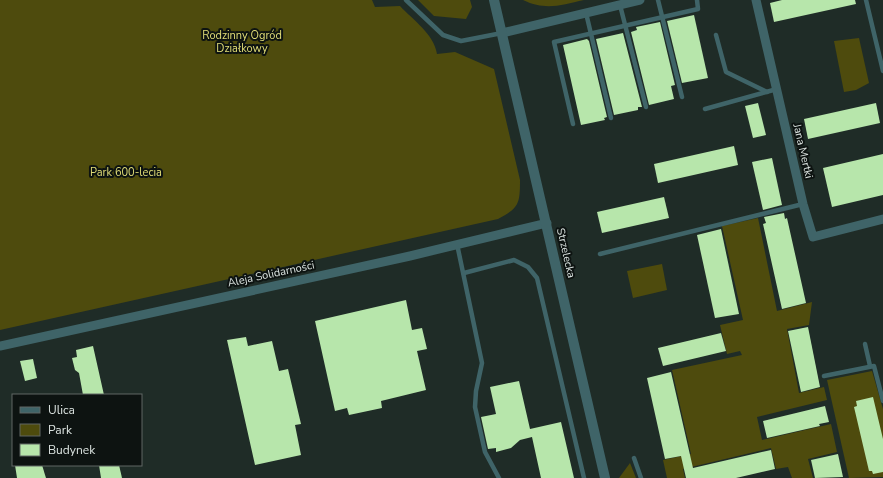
<svg xmlns="http://www.w3.org/2000/svg" width="883" height="478" viewBox="0 0 883 478" font-family="'Nunito Sans',sans-serif">
  <style>
    .green { fill: #4e4b0d }
    .building { fill: #b7e6ab }
    .lines { fill: none; stroke-linecap: round; stroke-linejoin: round }
    .service { stroke: #3f6468; stroke-width: 4.5 }
    .minor { stroke: #3f6468; stroke-width: 9 }
    .tertiary { stroke: #3f6468; stroke-width: 10 }
    .labels { text-anchor: middle; dominant-baseline: central; stroke-width: 4; stroke-linejoin: round; paint-order: stroke }
    .park-label { font-size: 11px; fill: #e1dd77; stroke: #0d1311 }
    .street-label { font-size: 11px; fill: #dce4e1; stroke: #0d1311 }
  </style>
  <rect width="100%" height="100%" fill="#1f2c27"/>
  <g class="green">
    <path d="M0 0H372L375 7 400 6C413 20 434 34 437 54L455 52 494 69 520 180C520 204 519 208 498 219L0 330Z"/>
    <path d="M418 0H470L472 7 466 19 434 16Z"/>
    <path d="M523 0H584C561 5 546 11 523 0Z"/>
    <path d="M859 38 869 83 856 90 844 92 834 41Z"/>
    <path d="M758 218 777 311 812 302 809 325 787 329 799 393 824 387 827 400 757 417 762 440 831 424 837 452 808 459 813 478H792L788 467 776 469 771 448 683 469 685 478H667L663 460 691 454 672 370 742 355 740 351 727 354 720 325 743 320 722 226Z"/>
    <path d="M662 264 667 290 633 298 627 271Z"/>
    <path d="M872 371 883 409V477L849 478 827 380Z"/>
    <path d="M630 463 636 478H619Z"/>
  </g>
  <g class="building">
    <path d="M782 0H855L856 4 774 22 770 3Z"/>
    <path d="M694 15 708 78 682 83 667 21Z"/>
    <path d="M660 22 675 85 671 86 674 99 649 105 631 32 637 30 636 27Z"/>
    <path d="M623 33 642 107H638V110L614 115 596 39Z"/>
    <path d="M587 39 589 41 607 117 604 118 605 120 581 125 563 45Z"/>
    <path d="M758 103 766 135 753 138 745 106Z"/>
    <path d="M876 103 880 123 808 139 804 119Z"/>
    <path d="M734 146 738 165 658 183 654 164Z"/>
    <path d="M883 154V195L832 207 823 168Z"/>
    <path d="M772 158 782 205 763 210 752 162Z"/>
    <path d="M664 197 669 218 602 233 597 212Z"/>
    <path d="M784 213 785 219 787 218 806 303 782 309 763 224 766 223 764 217Z"/>
    <path d="M721 229 739 314 715 318 697 235Z"/>
    <path d="M406 300 412 330 422 328 427 349 417 351 426 390 381 401 382 408 349 415 347 408 335 411 315 321Z"/>
    <path d="M808 327 820 387 801 392 788 331Z"/>
    <path d="M721 333 726 351 663 366 658 348Z"/>
    <path d="M246 337 248 346 272 341 279 371 288 369 301 424 295 425 301 455 255 465 227 340Z"/>
    <path d="M93 346 104 395H83L79 373 75 370 72 358 77 357 76 350Z"/>
    <path d="M33 359 37 378 25 381 20 361Z"/>
    <path d="M671 372 693 468 771 450 775 469 736 478H686L681 456 665 459 647 378Z"/>
    <path d="M519 381 530 429 561 422 574 478H541L532 437 520 440 511 448 496 452V448L488 449 481 417 496 414 490 387Z"/>
    <path d="M873 397 883 439V472L873 474 872 471H869L854 407 857 406 856 401Z"/>
    <path d="M825 406 829 422 819 424 820 426 767 438 763 421Z"/>
    <path d="M838 454 843 477 815 478 811 460Z"/>
    <path d="M15 465H42L46 478H17Z"/>
    <path d="M99 465H119L122 478H101Z"/>
  </g>
  <g class="lines">
    <g class="service">
      <path d="M406 0 443 35 461 41 502 33"/>
      <path d="M658 0 682 97"/>
      <path d="M866 0 883 71"/>
      <path d="M620 5 646 107"/>
      <path d="M586 13 611 118"/>
      <path d="M716 35 726 72 767 92"/>
      <path d="M705 109 777 89"/>
      <path d="M573 124 554 42 698 9 697 0"/>
      <path d="M457 244 482 363 476 391 475 407 485 452 499 478"/>
      <path d="M600 254 803 204"/>
      <path d="M464 273 514 260 528 267 537 278 584 478"/>
      <path d="M865 344 870 366"/>
      <path d="M824 376 874 366 883 401"/>
      <path d="M634 458 641 478"/>
    </g>
    <g class="minor">
      <path d="M756 0 803 204 813 237 883 219"/>
      <path d="M502 33 640 0"/>
      <path d="M0 346 410 256 547 223"/>
    </g>
    <path class="tertiary" d="M494 0 605 478"/>
  </g>
  <g class="labels">
    <g class="park-label">
      <text x="242" y="35">Rodzinny Ogród<tspan x="242" dy="13">Działkowy</tspan></text>
      <text x="126" y="172">Park 600-lecia</text>
    </g>
    <g class="street-label">
      <text transform="translate(803 151) rotate(77)">Jana Mertki</text>
      <text transform="translate(566 253) rotate(77)">Strzelecka</text>
      <text transform="translate(271 274) rotate(-12)">Aleja Solidarności</text>
    </g>
  </g>
  <rect x="12" y="394" width="130" height="72" fill="#0d1311" stroke="#606764"/>
  <rect x="20" y="407" width="20" height="6" fill="#3f6468" stroke="#606764"/>
  <text x="48" y="414" font-size="12" fill="#dce4e1">Ulica</text>
  <rect x="20" y="424" width="20" height="12" fill="#4e4b0d" stroke="#606764"/>
  <text x="48" y="434" font-size="12" fill="#dce4e1">Park</text>
  <rect x="20" y="444" width="20" height="12" fill="#b7e6ab" stroke="#606764"/>
  <text x="48" y="454" font-size="12" fill="#dce4e1">Budynek</text>
</svg>
